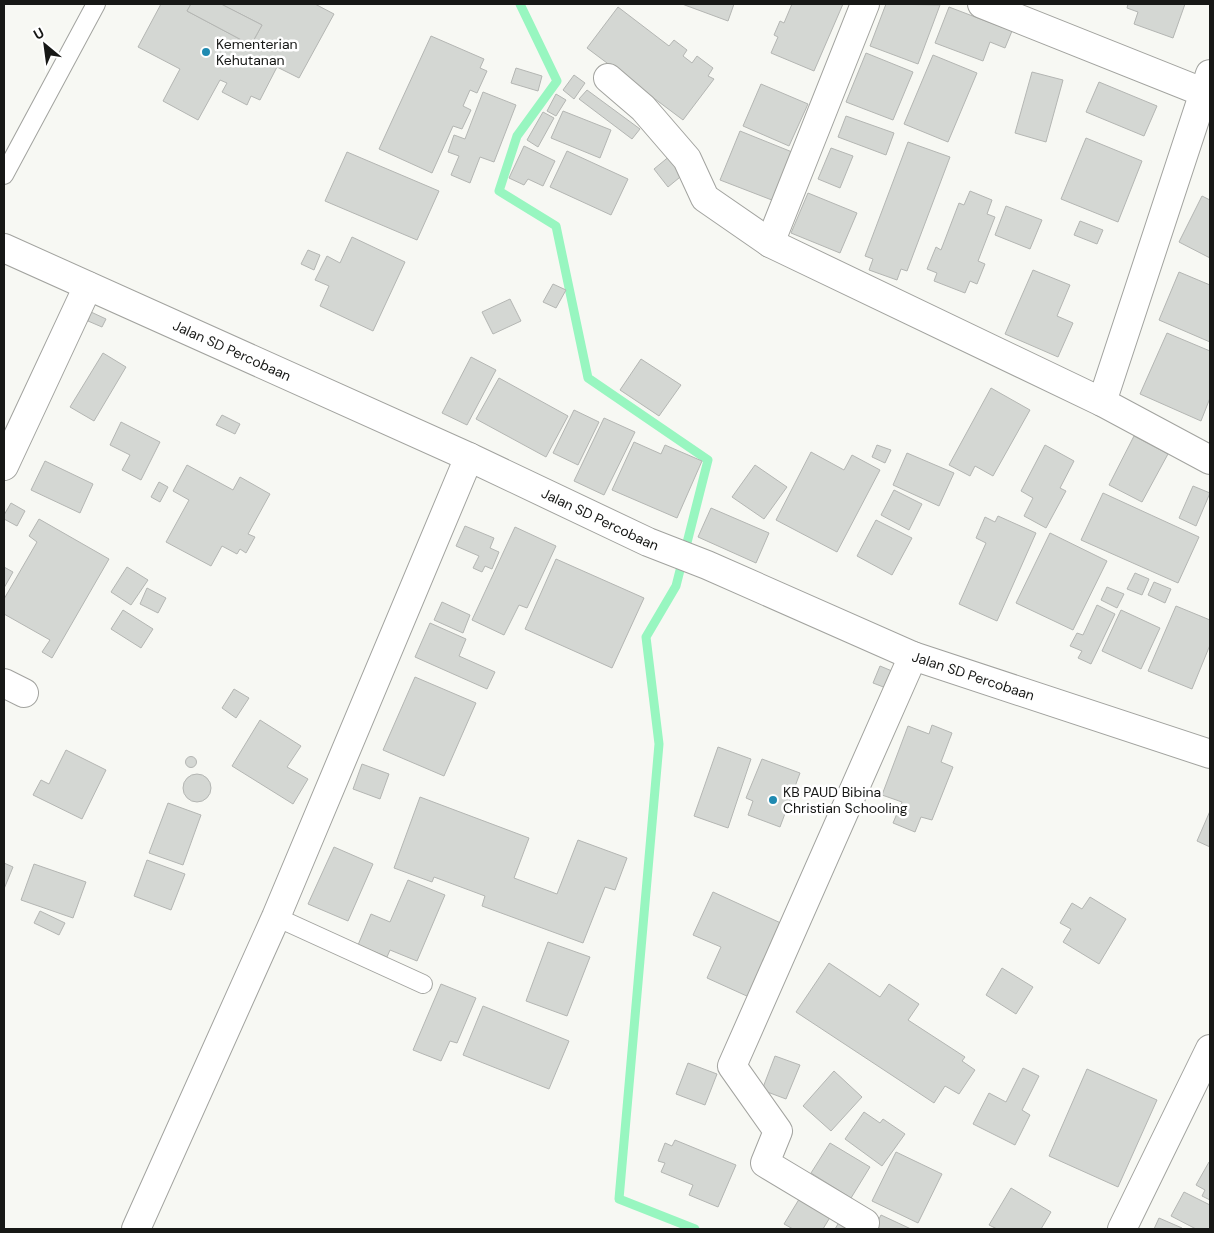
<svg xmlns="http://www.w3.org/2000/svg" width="1214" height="1233" viewBox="0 0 1214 1233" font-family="'DM Sans',sans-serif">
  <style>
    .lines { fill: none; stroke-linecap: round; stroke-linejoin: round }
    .stream { stroke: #98f6c0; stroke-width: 9 }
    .building { fill: #d4d7d3; stroke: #b4b6b3 }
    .lane-casing { stroke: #a2a39f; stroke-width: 20 }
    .street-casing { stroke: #a2a39f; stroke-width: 30 }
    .secondary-casing { stroke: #a2a39f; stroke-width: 30 }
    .lane { stroke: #fff; stroke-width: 18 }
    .street { stroke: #fff; stroke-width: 28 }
    .secondary { stroke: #fff; stroke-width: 28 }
    .poi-dot { fill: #1f8ab1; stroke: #fff; stroke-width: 2 }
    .labels { text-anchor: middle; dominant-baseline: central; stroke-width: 5; stroke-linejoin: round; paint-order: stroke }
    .poi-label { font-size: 14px; fill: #171816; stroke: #fff; text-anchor: start }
    .street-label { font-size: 14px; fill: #171816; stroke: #fff }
  </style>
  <rect width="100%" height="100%" fill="#f7f8f3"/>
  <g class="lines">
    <path class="stream" d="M520 4 557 81 517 136 499 191 556 226 588 378 708 460 676 586 646 637 659 744 619 1199 695 1229"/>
  </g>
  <g class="building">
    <path d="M161 4H191L187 11 251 45 262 25 221 4H315L334 14 299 78 277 67 260 100 251 96 247 105 222 92 227 83 220 80 198 120 163 101 180 69 138 47Z"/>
    <path d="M191 4H221L262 25 251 45 187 11Z"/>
    <path d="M682 4H734L728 21Z"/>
    <path d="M792 4H843L814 71 771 53 778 37 774 35 780 21 784 23Z"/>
    <path d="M886 4 940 5 918 64 870 46Z"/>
    <path d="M1128 4H1185L1173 38 1134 24 1138 12 1127 8Z"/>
    <path d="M618 7 669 46 674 40 687 50 683 56 692 63 697 56 713 68 708 76 714 79 683 120 587 48Z"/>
    <path d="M949 7 1012 31 1005 48 990 42 983 61 935 43Z"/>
    <path d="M431 36 484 59 480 68 487 71 477 93 470 90 463 106 471 110 462 129 453 126 432 173 379 149Z"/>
    <path d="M866 53 913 72 893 120 846 102Z"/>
    <path d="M933 55 977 73 948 142 904 124Z"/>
    <path d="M516 68 542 76 538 91 511 83Z"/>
    <path d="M1032 72 1063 80 1046 142 1015 133Z"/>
    <path d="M574 75 585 83 574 99 563 90Z"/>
    <path d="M1099 82 1157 106 1144 136 1086 112Z"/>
    <path d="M761 84 808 104 789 146 743 126Z"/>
    <path d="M587 90 640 129 632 139 579 99Z"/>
    <path d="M483 92 516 105 494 162 480 157 470 183 451 175 459 156 448 152 454 135 465 139Z"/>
    <path d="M556 94 566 100 556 116 547 111Z"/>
    <path d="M563 111 611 130 600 158 551 138Z"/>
    <path d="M543 112 554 118 538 147 527 140Z"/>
    <path d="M846 116 894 133 886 155 838 137Z"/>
    <path d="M740 131 797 154 777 202 720 180Z"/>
    <path d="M1086 138 1142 161 1118 222 1061 199Z"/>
    <path d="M908 142 950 157 907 271 901 269 897 280 869 270 873 259 865 256Z"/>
    <path d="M524 146 555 161 543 186 528 179 524 185 509 178Z"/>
    <path d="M831 148 853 156 840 188 818 179Z"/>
    <path d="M567 151 628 179 611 215 550 187Z"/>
    <path d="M347 152 439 191 417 240 325 201Z"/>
    <path d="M671 155 685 173 668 187 654 169Z"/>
    <path d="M970 191 992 200 987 214 995 217 978 261 985 264 977 284 970 281 965 293 934 281 937 273 927 269 936 247 941 250 959 203 964 205Z"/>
    <path d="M808 193 857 213 840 253 791 233Z"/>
    <path d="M1202 196 1210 200V258L1179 242Z"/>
    <path d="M1006 206 1042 220 1030 249 995 235Z"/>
    <path d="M1080 221 1103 230 1097 244 1074 235Z"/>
    <path d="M352 237 405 262 373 331 320 306 329 286 315 280 327 256 340 263Z"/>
    <path d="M308 250 320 255 314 270 301 264Z"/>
    <path d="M1033 270 1070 285 1057 316 1073 323 1058 357 1005 334Z"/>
    <path d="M1179 272 1210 285V342L1159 320Z"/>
    <path d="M553 284 566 290 556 308 543 302Z"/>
    <path d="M510 299 521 321 493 334 482 312Z"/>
    <path d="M91 312 106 319 102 327 88 321Z"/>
    <path d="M1167 333 1210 351V398L1201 421 1140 394Z"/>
    <path d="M103 353 126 367 94 421 70 407Z"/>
    <path d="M471 357 496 370 467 425 442 413Z"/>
    <path d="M641 359 681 385 659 416 620 390Z"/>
    <path d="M499 378 568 416 546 457 476 419Z"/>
    <path d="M991 388 1030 410 993 476 975 466 970 476 949 465Z"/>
    <path d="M574 410 599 422 578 465 553 453Z"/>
    <path d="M222 415 240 424 235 434 216 425Z"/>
    <path d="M604 418 635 432 604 495 574 481Z"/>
    <path d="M121 422 160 442 141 480 122 470 130 455 110 445Z"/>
    <path d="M1134 436 1168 454 1142 502 1109 485Z"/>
    <path d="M634 442 661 454 665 445 702 461 677 518 612 490Z"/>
    <path d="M877 445 891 450 885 463 872 457Z"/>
    <path d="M1045 445 1074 461 1060 488 1066 491 1046 528 1024 516 1033 498 1021 491Z"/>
    <path d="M811 452 844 470 852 455 880 470 837 552 776 520Z"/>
    <path d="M907 453 954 473 939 506 893 485Z"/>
    <path d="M45 461 93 484 80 513 31 490Z"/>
    <path d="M187 465 233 490 240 477 270 494 248 534 255 537 246 553 240 549 237 554 222 546 211 566 166 542 189 500 173 491Z"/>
    <path d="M755 465 787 487 764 519 732 497Z"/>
    <path d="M159 482 168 487 160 502 151 497Z"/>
    <path d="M1193 486 1210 493 1196 526 1179 518Z"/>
    <path d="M894 490 922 504 909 530 881 515Z"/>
    <path d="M1103 493 1199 537 1178 583 1081 540Z"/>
    <path d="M11 503 25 511 17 526 4 519V515Z"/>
    <path d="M711 508 769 533 756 563 698 537Z"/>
    <path d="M998 516 1036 533 997 621 959 604 986 543 976 538 985 517 995 522Z"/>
    <path d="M39 519 109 559 52 658 42 652 50 640 4 614V599L37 542 29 536Z"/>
    <path d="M876 520 912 538 892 575 857 556Z"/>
    <path d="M465 526 494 538 490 548 499 552 492 569 485 566 482 572 473 568 479 556 456 546Z"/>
    <path d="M515 527 556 546 527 608 519 605 504 635 472 620Z"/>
    <path d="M1050 533 1107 561 1073 630 1016 603Z"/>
    <path d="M556 559 644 598 612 668 525 629Z"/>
    <path d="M4 567 13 572 4 588Z"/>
    <path d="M127 567 148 580 131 605 111 592Z"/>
    <path d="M1135 573 1149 579 1142 595 1127 589Z"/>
    <path d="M1154 582 1171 589 1165 603 1148 595Z"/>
    <path d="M1107 587 1124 594 1117 608 1101 600Z"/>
    <path d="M147 588 166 598 158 613 140 604Z"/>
    <path d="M442 602 470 615 463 633 434 620Z"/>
    <path d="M1097 605 1115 614 1091 664 1078 658 1082 651 1070 646 1077 633 1083 635Z"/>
    <path d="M1176 606 1210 620V645L1192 689 1148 671Z"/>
    <path d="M123 610 153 629 141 648 111 629Z"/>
    <path d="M1121 610 1160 628 1141 669 1102 651Z"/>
    <path d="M430 623 466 639 459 656 495 672 487 689 415 657Z"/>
    <path d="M880 666 892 671 886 688 873 683Z"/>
    <path d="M415 677 476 703 444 776 383 750Z"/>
    <path d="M234 689 249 698 236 718 222 708Z"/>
    <path d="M260 720 301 746 287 767 308 779 293 804 232 766Z"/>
    <path d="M932 725 952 733 941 762 953 767 932 820 921 817 915 832 893 823 902 802 882 795 908 726 929 734Z"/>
    <path d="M718 747 751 759 728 828 694 816Z"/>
    <path d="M66 750 106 770 82 819 33 795 41 780 49 784Z"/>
    <circle cx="191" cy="762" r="5.5"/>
    <path d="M762 759 800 773 780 827 748 815 753 801 746 798Z"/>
    <path d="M362 764 389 774 380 799 353 789Z"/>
    <circle cx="197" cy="788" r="14"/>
    <path d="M420 797 529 838 514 878 557 894 578 840 627 858 615 890 605 887 583 943 482 906 485 896 434 877 432 882 394 868Z"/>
    <path d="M168 803 201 815 183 865 149 853Z"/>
    <path d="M1210 811V847L1197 841Z"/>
    <path d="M334 847 373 864 348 921 308 904Z"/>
    <path d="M147 860 185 874 171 910 134 896Z"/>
    <path d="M4 863 13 867 4 889Z"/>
    <path d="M34 864 86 882 73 918 21 900Z"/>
    <path d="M408 880 445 895 417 961 390 950 387 957 358 945 371 914 390 922Z"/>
    <path d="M713 892 783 924 749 997 707 978 721 947 693 935Z"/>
    <path d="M1090 897 1126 919 1099 964 1063 942 1071 929 1060 923 1072 903 1082 909Z"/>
    <path d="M40 911 65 923 59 935 34 923Z"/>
    <path d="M548 942 590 957 567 1016 526 1001Z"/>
    <path d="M829 963 880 997 889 984 919 1004 908 1020 965 1057 962 1061 975 1070 959 1094 945 1086 934 1103 796 1012Z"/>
    <path d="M1002 968 1033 987 1016 1014 986 995Z"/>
    <path d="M441 984 476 998 457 1043 450 1041 441 1061 413 1050Z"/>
    <path d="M483 1006 569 1041 549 1089 463 1055Z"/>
    <path d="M775 1056 800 1065 786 1099 762 1090Z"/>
    <path d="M688 1063 717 1074 705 1105 676 1094Z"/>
    <path d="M1023 1068 1039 1076 1022 1110 1030 1115 1015 1145 973 1124 989 1093 1006 1102Z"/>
    <path d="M1087 1069 1157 1100 1118 1187 1049 1156Z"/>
    <path d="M834 1071 862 1097 831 1131 803 1106Z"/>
    <path d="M864 1112 880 1123 883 1119 905 1134 882 1166 845 1139Z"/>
    <path d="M675 1140 736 1165 718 1207 689 1195 693 1185 661 1172 665 1163 658 1161 665 1143 672 1146Z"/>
    <path d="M830 1143 870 1167 851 1198 811 1173Z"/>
    <path d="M896 1152 942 1174 918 1223 872 1201Z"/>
    <path d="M1209 1162H1210V1200L1202 1196 1205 1190 1196 1185Z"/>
    <path d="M1011 1188 1051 1212 1041 1229H997L989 1225Z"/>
    <path d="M1184 1192 1210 1205V1229H1196L1171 1216Z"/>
    <path d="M801 1196 832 1214 823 1229H793L784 1224Z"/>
    <path d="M881 1215 911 1229H874Z"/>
    <path d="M1159 1218 1182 1228V1229H1154Z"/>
    <path d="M841 1219 856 1229H835Z"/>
  </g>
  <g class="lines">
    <defs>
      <g id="lane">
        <path d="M4 175 96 4"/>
        <path d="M276 917 423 984"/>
      </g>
      <g id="street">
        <path d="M982 4 1210 95"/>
        <path d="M608 78 643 108 687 159 705 198 770 243 1102 402 1210 460"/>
        <path d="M770 243 865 4"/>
        <path d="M1102 402 1210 74"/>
        <path d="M4 466 88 286"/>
        <path d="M4 683 24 693"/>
        <path d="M865 1223 765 1163 778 1131 732 1066 913 656"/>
        <path d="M136 1229 276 917 469 457"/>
        <path d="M1122 1229 1210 1049"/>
      </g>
      <g id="secondary">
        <path id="s1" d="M4 248 469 457 648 542 707 565 913 656 1210 754"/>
      </g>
    </defs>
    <use href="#lane" class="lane-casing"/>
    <use href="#street" class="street-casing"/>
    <use href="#secondary" class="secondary-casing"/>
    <use href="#lane" class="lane"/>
    <use href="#street" class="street"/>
    <use href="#secondary" class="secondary"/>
  </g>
  <g class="poi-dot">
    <circle cx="206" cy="52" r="5"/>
    <circle cx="773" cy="800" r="5"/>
  </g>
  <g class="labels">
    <g class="poi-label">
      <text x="216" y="44">Kementerian<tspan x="216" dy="16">Kehutanan</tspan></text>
      <text x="783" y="792">KB PAUD Bibina<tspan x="783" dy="16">Christian Schooling</tspan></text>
    </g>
    <g class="street-label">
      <text stroke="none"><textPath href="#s1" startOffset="250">Jalan SD Percobaan</textPath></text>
      <text stroke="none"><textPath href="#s1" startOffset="655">Jalan SD Percobaan</textPath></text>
      <text stroke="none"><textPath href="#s1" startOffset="1060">Jalan SD Percobaan</textPath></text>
    </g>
  </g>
  <rect width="1214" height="1233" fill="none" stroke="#171816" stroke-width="10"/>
  <g transform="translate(45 45) rotate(331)" stroke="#ffffff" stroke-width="4" paint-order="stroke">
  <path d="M0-4L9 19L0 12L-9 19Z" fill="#171816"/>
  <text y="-8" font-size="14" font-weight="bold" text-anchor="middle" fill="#171816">U</text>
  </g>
</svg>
